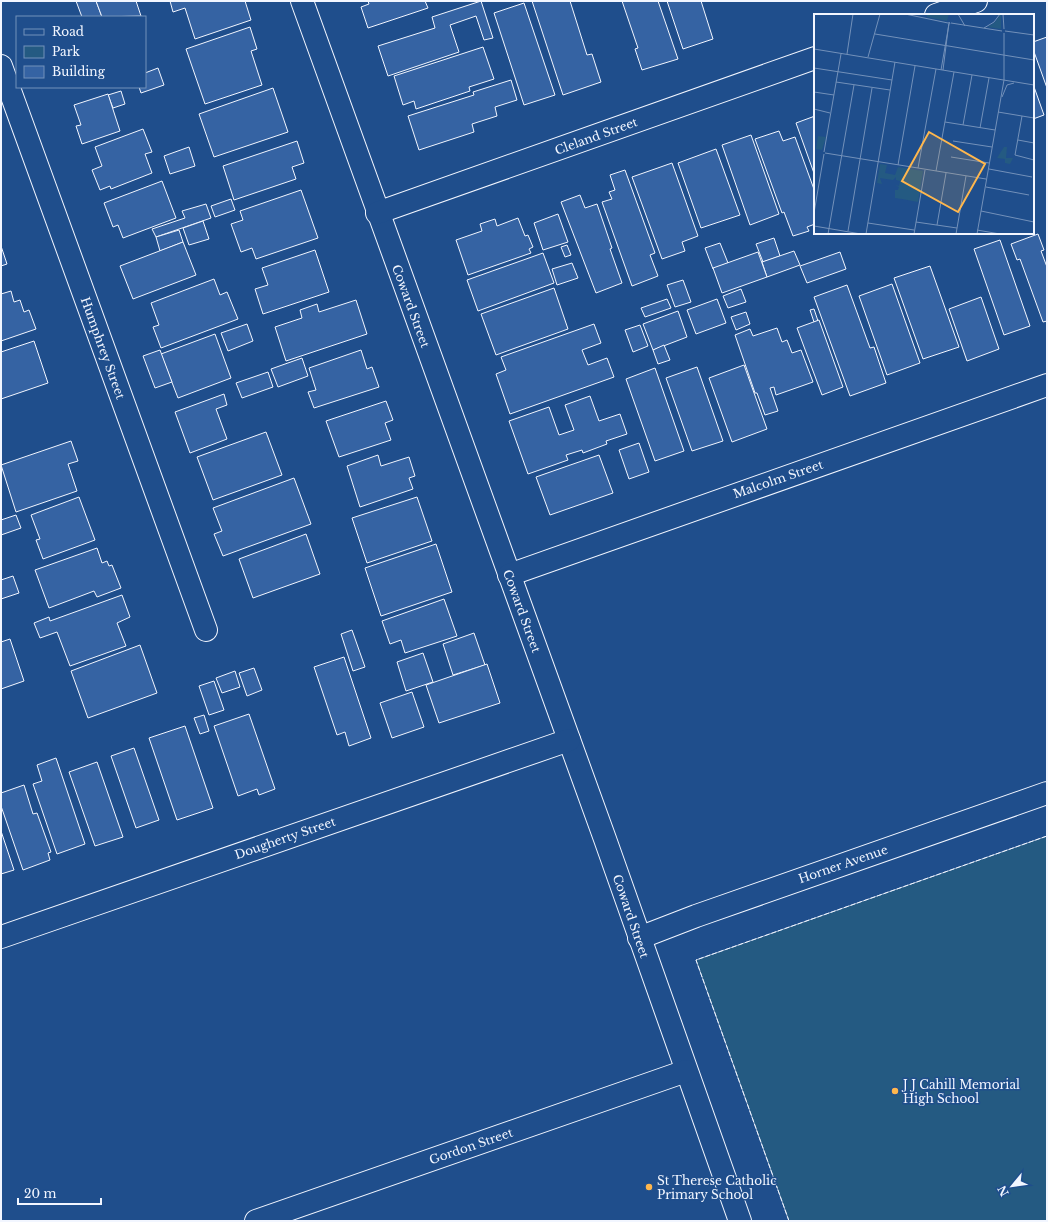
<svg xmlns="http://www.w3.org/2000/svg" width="1048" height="1222" viewBox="0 0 1048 1222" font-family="'Libre Baskerville',serif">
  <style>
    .green { fill: #245a82; stroke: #a8bbd7 }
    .building { fill: #3563a3; stroke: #f2f6ff }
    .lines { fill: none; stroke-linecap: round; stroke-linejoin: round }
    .minor-casing { stroke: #f2f6ff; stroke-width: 24 }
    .minor { stroke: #1f4e8c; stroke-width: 22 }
    .fence { stroke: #f2f6ff; stroke-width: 1; stroke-dasharray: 5 2; stroke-linecap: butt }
    .poi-dot { fill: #ffb74d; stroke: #1f4e8c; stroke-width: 1.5 }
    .labels { text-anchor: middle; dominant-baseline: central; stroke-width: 3; stroke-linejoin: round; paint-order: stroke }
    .street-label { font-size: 12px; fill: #f2f6ff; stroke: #1f4e8c }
    .poi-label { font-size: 12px; fill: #f2f6ff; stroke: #1f4e8c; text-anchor: start }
    .inset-road { fill: none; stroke: #7391ba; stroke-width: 1 }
    .view { fill: #ffb74d; fill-opacity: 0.15; stroke: #ffb74d; stroke-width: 2 }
    .inset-edge { fill: none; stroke: #f2f6ff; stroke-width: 2 }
  </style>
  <rect width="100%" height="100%" fill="#1f4e8c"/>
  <path class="green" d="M1047 836V1221H789L696 960Z"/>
  <g class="building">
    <path d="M76 1H96L102 17H82Z"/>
    <path d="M96 1H136L141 16 102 17Z"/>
    <path d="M170 1H245L251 20 195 39 185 8 173 12Z"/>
    <path d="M368 1H425L428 8 368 28 361 7 369 4Z"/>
    <path d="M481 1 493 38 484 40 476 16 450 25 459 52 388 76 378 46 435 28 432 17Z"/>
    <path d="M532 1H570L587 55 592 54 601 82 563 95Z"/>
    <path d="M622 1H658L678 59 642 70 635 49 638 48Z"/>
    <path d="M667 1H701L713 39 683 49Z"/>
    <path d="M524 3 555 95 524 105 494 13Z"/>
    <path d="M250 27 257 49 251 51 262 85 205 104 186 49Z"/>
    <path d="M1047 37V88L1033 49V42Z"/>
    <path d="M483 47 494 79 469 87 470 91 416 109 414 101 403 105 394 76Z"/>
    <path d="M158 68 164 85 141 93 139 87H145V73Z"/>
    <path d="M511 80 517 100 495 107 497 116 472 124 474 132 419 150 408 116 474 95 473 92Z"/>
    <path d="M1033 84 1044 115 1033 119Z"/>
    <path d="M273 88 288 132 214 157 199 114Z"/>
    <path d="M121 91 125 104 113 108 108 95Z"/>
    <path d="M108 94 120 131 82 144 76 126 81 125 74 105Z"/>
    <path d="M815 116V176L796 123Z"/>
    <path d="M143 129 152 152 145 154 152 173 111 189 110 186 100 190 92 170 102 166 95 147Z"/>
    <path d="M779 131 783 141 795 137 815 192V224L807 227 809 231 793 236 784 212 782 213 755 139Z"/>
    <path d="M751 135 779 214 750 225 722 145Z"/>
    <path d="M297 141 304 163 292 167 296 179 234 200 223 166Z"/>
    <path d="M189 147 195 166 170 174 164 156Z"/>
    <path d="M716 149 740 215 701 228 678 163Z"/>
    <path d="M672 163 698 236 682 242 685 251 662 259 632 177Z"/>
    <path d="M625 170 655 253 650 255 658 276 632 286 602 202 612 199 609 192 615 190 610 175Z"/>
    <path d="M162 181 176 218 123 238 118 225 113 227 104 203Z"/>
    <path d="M301 190 318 238 256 259 252 248 241 252 231 224 243 220 240 211Z"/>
    <path d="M580 195 585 208 597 204 612 248 610 249 622 283 596 293 561 202Z"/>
    <path d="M231 199 235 210 215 217 211 206Z"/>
    <path d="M206 204 211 218 156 237 152 229 185 218 182 211Z"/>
    <path d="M558 214 568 242 543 250 534 223Z"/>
    <path d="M518 218 525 236 528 235 533 247 529 249 531 253 468 275 456 240 482 231 480 224 495 219 497 226Z"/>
    <path d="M203 221 209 239 189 245 183 228Z"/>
    <path d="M179 230 183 242 160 251 156 237Z"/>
    <path d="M1038 234 1044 250 1041 251 1047 267V321L1043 322 1020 259 1017 260 1011 244Z"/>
    <path d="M774 238 780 256 763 262 756 244Z"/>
    <path d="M1000 240 1030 326 1004 335 974 249Z"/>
    <path d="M183 242 196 275 133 299 120 266Z"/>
    <path d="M720 243 728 263 713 269 705 248Z"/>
    <path d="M567 245 571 255 565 257 561 247Z"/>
    <path d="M1 246 7 264 1 266Z"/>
    <path d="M315 250 329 292 263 314 255 289 268 285 262 268Z"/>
    <path d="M794 251 800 265 767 277 762 262Z"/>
    <path d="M758 252 767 277 722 293 713 268Z"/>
    <path d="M840 252 846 269 807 283 800 266Z"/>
    <path d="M543 253 554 283 478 311 467 280Z"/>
    <path d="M572 263 578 278 557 285 552 269Z"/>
    <path d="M930 266 959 347 923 359 894 278Z"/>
    <path d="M214 279 220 295 227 292 238 319 161 348 153 327 159 325 151 303Z"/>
    <path d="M683 280 691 302 675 307 667 285Z"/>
    <path d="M892 284 920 363 887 375 859 296Z"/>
    <path d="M847 285 870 348 874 347 886 383 850 396 814 297Z"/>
    <path d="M554 288 568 329 496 355 481 314Z"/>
    <path d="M741 289 746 302 728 308 723 296Z"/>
    <path d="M11 291 14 302 20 300 24 312 29 310 36 329 1 341V294Z"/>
    <path d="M981 297 999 349 967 361 949 309Z"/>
    <path d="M667 299 671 308 645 317 641 308Z"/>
    <path d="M717 299 726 323 696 334 687 310Z"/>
    <path d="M356 300 367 334 286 361 275 327 302 318 300 310 317 304 319 312Z"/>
    <path d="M814 309 818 321 814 322 810 310Z"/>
    <path d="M678 311 687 337 653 350 643 324Z"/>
    <path d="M746 312 750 324 736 330 731 317Z"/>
    <path d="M819 320 843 387 822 395 797 328Z"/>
    <path d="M247 324 253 341 228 351 221 333Z"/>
    <path d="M594 324 601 343 582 350 588 365 607 358 614 377 510 414 496 374 506 370 501 357Z"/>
    <path d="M640 325 648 346 633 352 625 330Z"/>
    <path d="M777 328 782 342 787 340 792 353 801 350 813 382 776 395 774 387 770 388 778 411 765 415 757 393H755L735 335 750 329 753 336Z"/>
    <path d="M215 334 231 378 178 398 161 354Z"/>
    <path d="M34 341 48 383 1 399V352Z"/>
    <path d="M664 345 670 360 658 364 653 350Z"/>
    <path d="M160 350 172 382 155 388 143 356Z"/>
    <path d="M361 350 367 369 372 367 379 387 314 408 308 392 316 390 309 368Z"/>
    <path d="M302 358 308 376 278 387 271 369Z"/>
    <path d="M744 365 767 429 732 442 709 378Z"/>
    <path d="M697 367 723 441 692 451 666 378Z"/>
    <path d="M655 368 684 451 655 461 626 379Z"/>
    <path d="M268 372 273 387 242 398 236 383Z"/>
    <path d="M224 394 227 405 216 409 227 439 190 453 175 412Z"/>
    <path d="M590 396 599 421 620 414 627 434 606 441 607 444 583 453 582 450 566 455 568 460 528 474 509 421 549 407 559 435 574 430 565 405Z"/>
    <path d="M386 401 393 420 385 423 391 440 339 457 326 421Z"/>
    <path d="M266 432 282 475 213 500 197 457Z"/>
    <path d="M71 441 78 461 68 464 77 491 16 512 1 465Z"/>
    <path d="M639 443 649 472 629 479 619 450Z"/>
    <path d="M378 455 381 466 409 457 415 476 409 478 413 489 360 507 347 466Z"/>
    <path d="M599 455 613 493 550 515 536 477Z"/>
    <path d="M294 478 311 524 223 556 214 534 222 531 213 508Z"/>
    <path d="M79 497 95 540 43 559 36 540 40 539 31 515Z"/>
    <path d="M417 497 432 541 367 563 352 518Z"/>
    <path d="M16 515 21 528 1 535V520Z"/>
    <path d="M306 534 320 574 253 598 239 559Z"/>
    <path d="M436 544 452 592 381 616 365 568Z"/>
    <path d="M97 548 102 563 107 561 109 566 112 565 121 588 97 597 94 591 49 608 35 570Z"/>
    <path d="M13 576 19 593 1 599V580Z"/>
    <path d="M122 595 130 617 117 623 126 646 70 666 57 632 40 638 34 623 49 617 50 621Z"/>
    <path d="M444 599 457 636 405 653 401 640 390 644 382 621Z"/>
    <path d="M352 630 365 667 353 671 341 634Z"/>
    <path d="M474 633 485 665 453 675 443 644Z"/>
    <path d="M10 639 24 681 1 689V642Z"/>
    <path d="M140 645 157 693 88 718 71 671Z"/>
    <path d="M423 653 433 682 406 691 397 662Z"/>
    <path d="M344 657 371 738 349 746 345 732 337 735 314 667Z"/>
    <path d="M487 664 500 703 439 723 426 685Z"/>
    <path d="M254 668 262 690 247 696 239 673Z"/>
    <path d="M235 671 240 687 222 693 216 678Z"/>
    <path d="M214 681 224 710 209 715 199 686Z"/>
    <path d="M412 692 424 727 392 738 380 703Z"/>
    <path d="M249 714 275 789 259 795 257 789 238 796 214 726Z"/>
    <path d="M204 715 209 731 200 734 194 718Z"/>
    <path d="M185 726 213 808 177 820 149 738Z"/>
    <path d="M134 748 159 820 136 828 111 756Z"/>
    <path d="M56 758 85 844 57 854 33 784 42 781 37 765Z"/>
    <path d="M97 762 123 837 95 846 69 772Z"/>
    <path d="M24 785 33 814 37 813 51 852 48 853 50 860 23 870 1 806V793Z"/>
    <path d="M1 831 14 870 1 874Z"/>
  </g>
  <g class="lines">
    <defs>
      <g id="minor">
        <path d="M302 1 605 839 740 1221"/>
        <path d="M936 15 976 1"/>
        <path d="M1 66 206 630"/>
        <path d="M377 213 815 58"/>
        <path d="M509 575 1047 385"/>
        <path d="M1 937 569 740"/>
        <path d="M639 938 696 916 1047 793"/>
        <path d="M256 1221 686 1071"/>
      </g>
    </defs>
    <use href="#minor" class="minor-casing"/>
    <use href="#minor" class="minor"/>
    <path class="fence" d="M789 1221 696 960 1047 836"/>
  </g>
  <g class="poi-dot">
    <circle cx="895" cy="1091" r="4"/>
    <circle cx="649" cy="1187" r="4"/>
  </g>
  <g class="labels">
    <g class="street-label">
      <text transform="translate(596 136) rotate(-20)">Cleland Street</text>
      <text transform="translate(411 306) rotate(70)">Coward Street</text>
      <text transform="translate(103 348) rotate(70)">Humphrey Street</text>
      <text transform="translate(778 479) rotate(-19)">Malcolm Street</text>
      <text transform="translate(522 611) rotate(70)">Coward Street</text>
      <text transform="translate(285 838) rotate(-19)">Dougherty Street</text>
      <text transform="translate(843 864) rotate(-19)">Horner Avenue</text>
      <text transform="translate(631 916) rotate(71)">Coward Street</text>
      <text transform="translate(471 1146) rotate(-19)">Gordon Street</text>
    </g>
    <g class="poi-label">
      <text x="903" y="1084">J J Cahill Memorial<tspan x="903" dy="14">High School</tspan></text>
      <text x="657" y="1180">St Therese Catholic<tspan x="657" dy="14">Primary School</tspan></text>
    </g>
  </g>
  <g transform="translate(814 14)">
    <rect width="220" height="220" fill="#1f4e8c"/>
    <path d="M113 0H135L133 7 113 3ZM187 0V15L174 13 181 8ZM4 122 12 123 8 136 2 135ZM190 133H193L192 144H199L196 150 191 149V145L183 144ZM66 150 73 151 71 159 81 161 84 153 109 157 104 188 88 185 89 181 88 185 81 184V176H84L85 173 81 171 85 172 86 167 82 166V163L79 166 66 164 68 170 63 169Z" fill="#245a82"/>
    <path class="inset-road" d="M91 0 134 9M144 0 151 12M189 0 190 15M137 9 188 17M170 14 180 8 186 0M191 17 220 21M190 19V66M61 20 220 46M0 35 220 71M33 40 39 0M54 43 66 0M0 54 78 66M127 56 135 10M129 56 135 8 136 10M22 68 76 76M0 78 20 81M188 83 193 71 200 69M0 95 16 99M184 98 220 104M208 102 201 141 220 146M131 108 181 116M149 111 158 61M166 114 175 64M204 126 220 129M139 127 178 133M10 138 27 40M11 139 172 165M137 143 175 149M84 151 101 52M104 154 122 55M175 155 218 163M122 157 140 58M172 173 215 181M167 197 220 208M0 199 10 140M102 208 143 214M54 209 100 216M123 211 132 159M0 212 47 220M163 216 186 220M34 217 58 74M14 220 40 71M52 220 81 48M100 220 111 156M142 220 152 162M163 220 190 66"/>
    <path class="view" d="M115 118 171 150 144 198 88 167Z"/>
    <rect width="220" height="220" class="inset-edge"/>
  </g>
  <rect width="1048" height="1222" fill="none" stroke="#f2f6ff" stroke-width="4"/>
  <rect x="16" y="16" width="130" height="72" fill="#1f4e8c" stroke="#7391ba"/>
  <rect x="24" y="29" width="20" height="6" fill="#1f4e8c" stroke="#7391ba"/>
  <text x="52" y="36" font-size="12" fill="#f2f6ff">Road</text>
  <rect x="24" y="46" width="20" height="12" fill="#245a82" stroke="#7391ba"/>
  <text x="52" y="56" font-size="12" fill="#f2f6ff">Park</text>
  <rect x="24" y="66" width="20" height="12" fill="#3563a3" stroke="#7391ba"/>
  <text x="52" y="76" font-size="12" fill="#f2f6ff">Building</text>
  <g transform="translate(1012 1186) rotate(241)" stroke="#1f4e8c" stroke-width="3" paint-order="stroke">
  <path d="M0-3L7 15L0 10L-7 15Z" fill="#f2f6ff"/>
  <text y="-6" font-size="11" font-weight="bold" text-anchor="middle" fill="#f2f6ff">N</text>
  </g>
  <path d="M18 1198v6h83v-6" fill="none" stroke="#f2f6ff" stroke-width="2"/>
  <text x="24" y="1198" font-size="12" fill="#f2f6ff" stroke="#1f4e8c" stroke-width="3" paint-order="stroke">20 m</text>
</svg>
